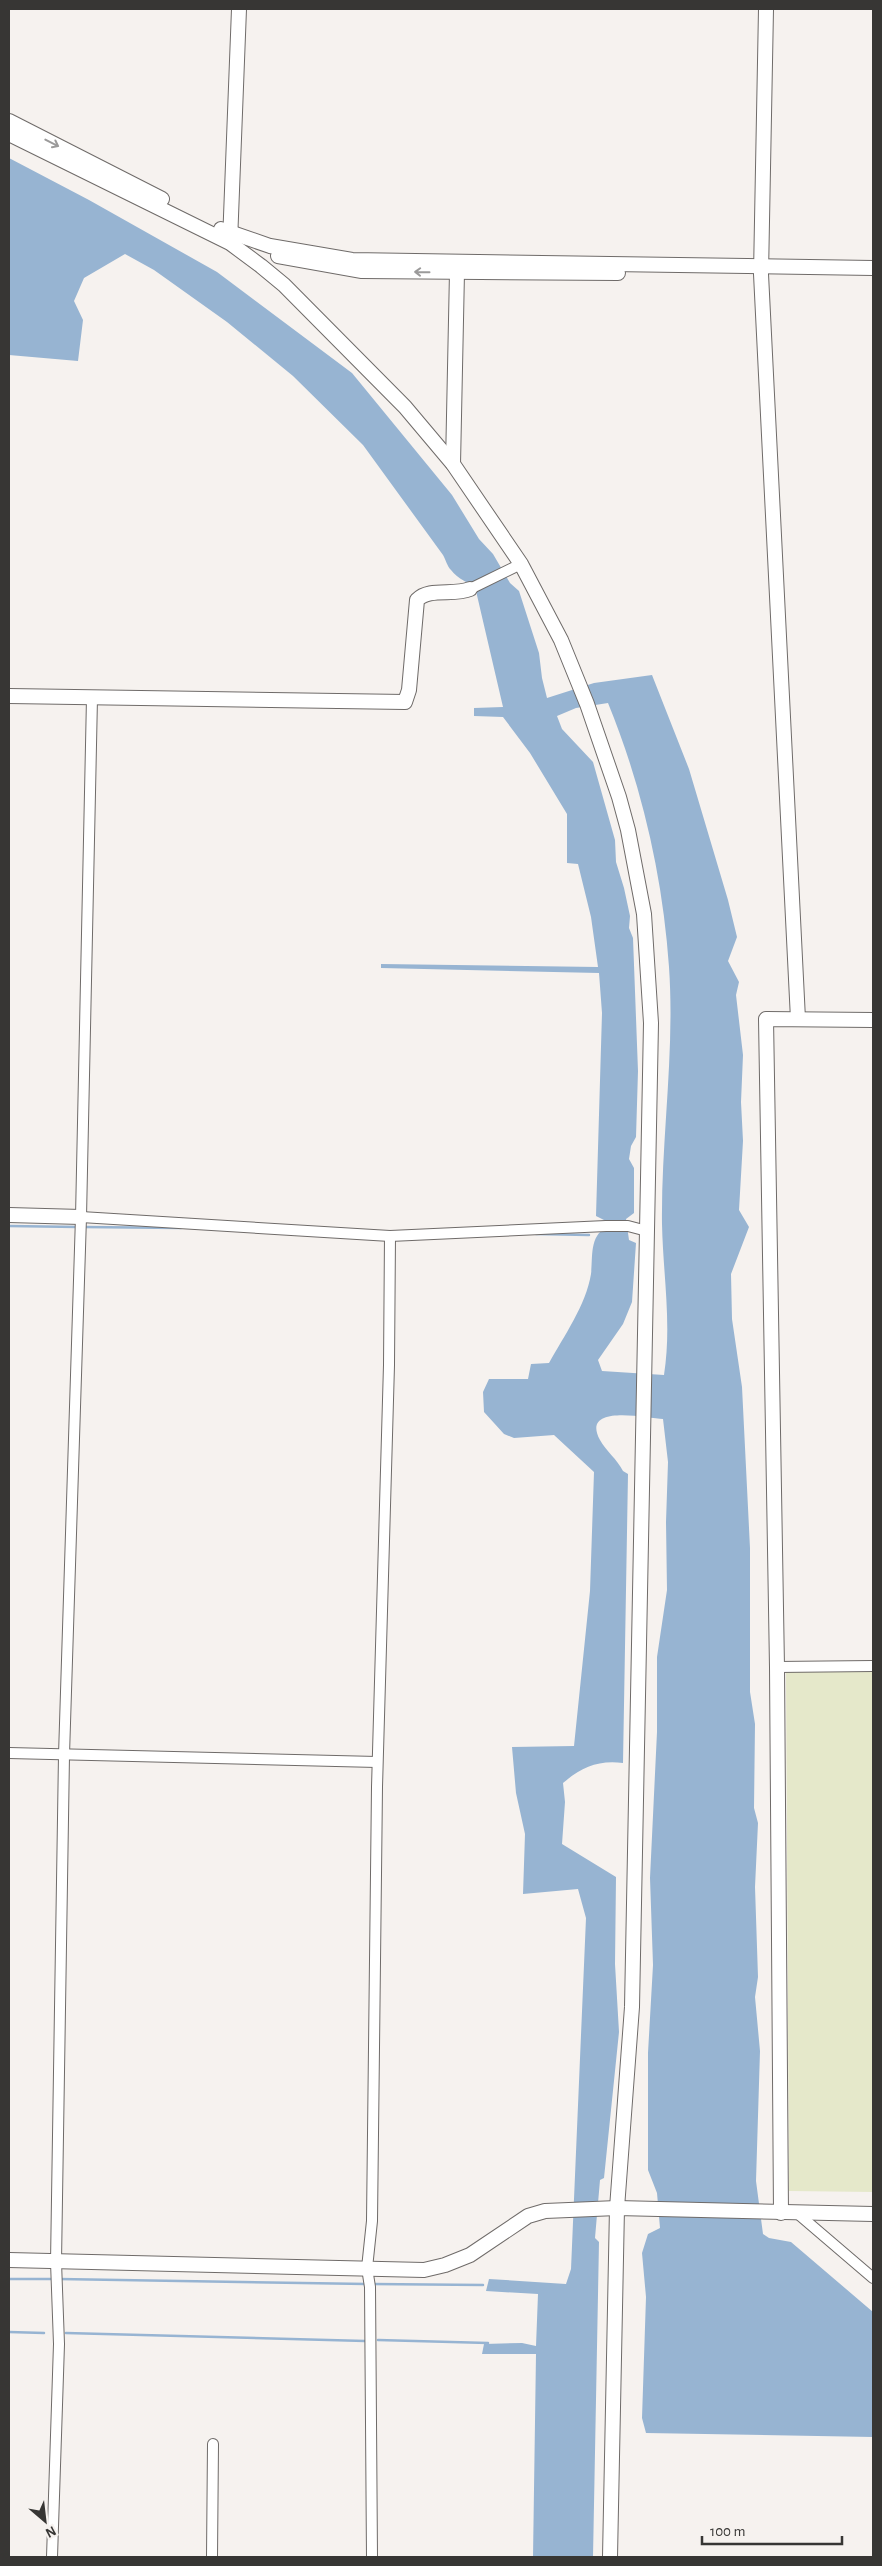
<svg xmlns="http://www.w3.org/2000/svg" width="882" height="2566" viewBox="0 0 882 2566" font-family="'Alegreya Sans',sans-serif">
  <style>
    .green { fill: #e5e8ca }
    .water { fill: #97b4d2; fill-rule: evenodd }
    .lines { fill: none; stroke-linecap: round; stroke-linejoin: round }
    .stream { stroke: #97b4d2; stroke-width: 2.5 }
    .street-casing { stroke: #6f6b69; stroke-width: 12 }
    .secondary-casing { stroke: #6f6b69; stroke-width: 16 }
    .street { stroke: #fff; stroke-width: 10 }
    .secondary { stroke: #fff; stroke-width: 14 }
    .oneway { stroke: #9b9a9a }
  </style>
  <rect width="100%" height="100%" fill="#f6f2ef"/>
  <path class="green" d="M786 1669 873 1672V2192L789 2191Z"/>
  <path class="water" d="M9 158 89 200 217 272 352 373 452 495 479 539 493 554 510 583 519 591 539 653 542 678 547 698 594 683 652 675 689 769 728 900 737 937 728 961 739 982 736 995 743 1055 741 1102 743 1141 739 1210 749 1227 731 1274 732 1319 742 1387 750 1548V1692L755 1724 754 1808 758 1823 755 1887 758 1977 755 1997 760 2051 756 2181 763 2234 769 2238 791 2242 873 2312V2437L646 2433 642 2418 646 2297 642 2253 648 2234 660 2228 657 2193 648 2170V2053L653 1965 650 1878 657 1732V1657L667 1590 666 1522 668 1462 663 1419C647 1418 580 1403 600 1440 606 1451 617 1459 623 1471L628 1474 623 1763C598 1760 582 1767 563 1783L565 1802 562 1844 616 1877 615 1964 619 2032 604 2178 600 2180 595 2238 599 2242 593 2557H533L536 2354H482L484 2344 522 2343 536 2346 538 2294 486 2291 489 2279 566 2284 571 2269 586 1918 578 1889 523 1894 525 1834 516 1793 512 1747 574 1746 590 1591 594 1472 554 1435 514 1438 504 1434 484 1412 483 1392 489 1379H528L531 1364 549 1363C564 1336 586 1305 591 1274 593 1259 589 1236 606 1228V1221L596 1216 602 1013 599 973 381 968V964L598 967 591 917 578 864 567 863V814L530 753 503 717 474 716V708L503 707 476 591C469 581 458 580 451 570 447 566 446 560 443 555L363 445 293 376 227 322 154 270 125 254 84 278 74 301 83 320 78 361 9 355ZM608 703C642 786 663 878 669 967 675 1053 661 1139 662 1224 663 1275 672 1324 664 1375L602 1371 598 1360 623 1324 632 1302 636 1243 629 1240 626 1219 634 1213V1168L629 1159 631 1146 636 1137 638 1071 633 938 629 928 630 916 624 888 616 862 615 840 593 762 562 729 557 716 576 708Z"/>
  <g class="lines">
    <g class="stream">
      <path d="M9 1226 78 1227"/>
      <path d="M84 1227 181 1228"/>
      <path d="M536 1234 589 1235"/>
      <path d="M9 2279H54"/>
      <path d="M59 2279 366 2284"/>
      <path d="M372 2284 483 2285"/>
      <path d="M9 2332 44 2333"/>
      <path d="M66 2333 365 2341"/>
      <path d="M378 2340 488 2343"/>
    </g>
    <defs>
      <g id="street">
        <path d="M470 589 521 564"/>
        <path d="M81 1217 390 1236 606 1226H628L647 1231"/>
        <path d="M777 1667 873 1666"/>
        <path d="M9 1753 377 1762"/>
        <path d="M797 2213 873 2278"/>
        <path d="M52 2557 59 2344 56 2262 64 1755 81 1217 92 698"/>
        <path d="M212 2557 213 2444"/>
        <path d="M372 2557 370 2287 367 2268 372 2221 377 1787 389 1365 390 1236"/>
      </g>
      <g id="secondary">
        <path d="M766 9 761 274 798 1019"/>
        <path d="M9 121 162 199"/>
        <path d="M9 134 230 243 261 266 284 285 405 407 453 464 521 564 561 640 587 704 619 797 628 830 644 914 651 1023 632 2007 617 2208 610 2557"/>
        <path d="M221 229 270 246 352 260 873 268"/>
        <path d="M230 242 239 9"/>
        <path d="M278 256 362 271 618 273"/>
        <path d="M453 464 457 272"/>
        <path d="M9 696 405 702 409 690 417 600C429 587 454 596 470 589"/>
        <path d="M9 1215 81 1217"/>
        <path d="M781 2213 777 1667 766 1019 873 1020"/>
        <path d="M9 2260 424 2270 445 2265 470 2255 528 2216 545 2211 617 2208 873 2214"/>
      </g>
    </defs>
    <use href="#street" class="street-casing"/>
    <use href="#secondary" class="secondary-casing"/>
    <use href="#street" class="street"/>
    <use href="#secondary" class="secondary"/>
  </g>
  <defs><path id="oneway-shaft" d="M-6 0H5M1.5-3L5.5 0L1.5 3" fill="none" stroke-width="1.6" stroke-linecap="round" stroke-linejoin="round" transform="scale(1.25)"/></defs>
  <g class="oneway">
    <use href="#oneway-shaft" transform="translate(52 143) rotate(27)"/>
    <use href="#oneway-shaft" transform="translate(422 272) rotate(-179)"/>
  </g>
  <rect width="882" height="2566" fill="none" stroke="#373634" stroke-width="20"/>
  <g transform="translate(45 2521) rotate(152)" stroke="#f6f2ef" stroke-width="4" paint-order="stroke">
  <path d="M0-4L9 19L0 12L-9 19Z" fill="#373634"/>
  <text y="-8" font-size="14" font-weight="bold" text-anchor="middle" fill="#373634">N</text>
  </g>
  <path d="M702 2536v8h140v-8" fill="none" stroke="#373634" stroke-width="2.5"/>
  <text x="710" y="2536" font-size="15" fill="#373634" stroke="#f6f2ef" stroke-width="4" paint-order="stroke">100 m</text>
</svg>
